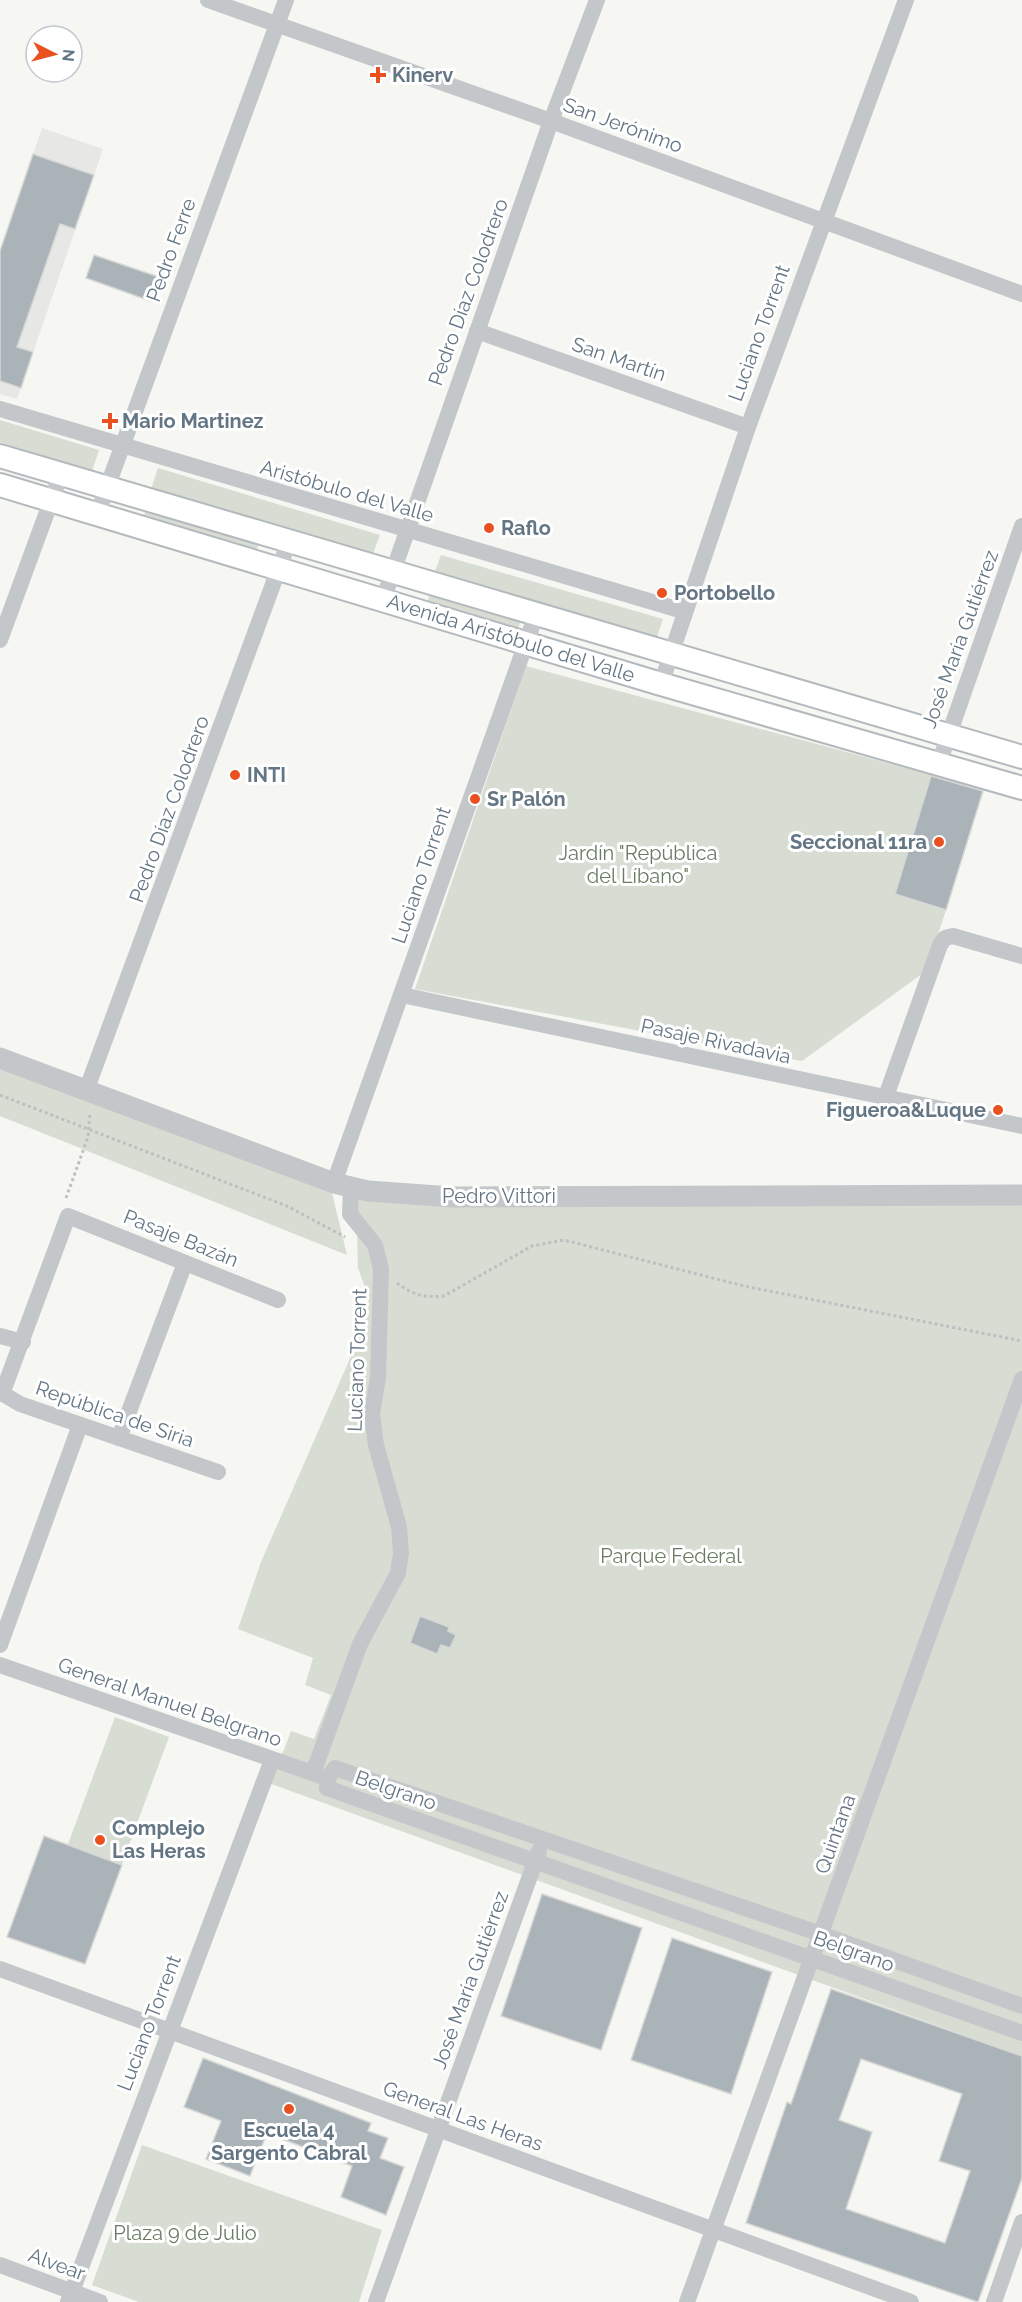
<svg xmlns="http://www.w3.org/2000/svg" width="1022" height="2302" viewBox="0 0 1022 2302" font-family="Raleway,sans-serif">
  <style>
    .built { fill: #e7e8e6 }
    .green { fill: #d7ddd3 }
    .building { fill: #aab3b8; stroke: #d7d7d5; stroke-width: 1.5; fill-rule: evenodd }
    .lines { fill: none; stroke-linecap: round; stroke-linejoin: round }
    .secondary-casing { stroke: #b3b9bd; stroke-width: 26 }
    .path { stroke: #bdbfc1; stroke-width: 3; stroke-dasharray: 3 3; stroke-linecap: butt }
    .minor { stroke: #c3c7ca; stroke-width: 16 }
    .tertiary { stroke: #c3c7ca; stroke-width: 21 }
    .secondary { stroke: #fff; stroke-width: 22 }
    .poi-dot { fill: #e95120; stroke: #fff; stroke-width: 2 }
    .labels { text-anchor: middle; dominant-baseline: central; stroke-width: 6; stroke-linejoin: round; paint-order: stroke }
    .poi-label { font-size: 20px; font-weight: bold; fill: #647684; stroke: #fff; text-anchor: start }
    .street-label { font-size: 20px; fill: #647684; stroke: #fff }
    .park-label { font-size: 20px; fill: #687b63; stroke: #fff }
  </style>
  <rect width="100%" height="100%" fill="#f6f6f2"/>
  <path class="built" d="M42 128 103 149 17 399 0 394V251Z"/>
  <g class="green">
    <path d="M0 420 99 450 92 471 0 442Z"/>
    <path d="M158 468 380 535 372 556 151 489Z"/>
    <path d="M147 507 260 540 255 554 142 521Z"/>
    <path d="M441 555 663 619 657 637 434 574Z"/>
    <path d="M431 591 522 618 516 634 426 606Z"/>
    <path d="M526 666 932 775 895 894 946 910 926 971 802 1061 415 989Z"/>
    <path d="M0 1063 331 1189 347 1255 0 1116Z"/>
    <path d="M356 1196 1022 1204V2056L263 1781 284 1750 291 1731 314 1739 331 1695 305 1685 313 1658 238 1629 261 1562 355 1347 369 1298 358 1268Z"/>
    <path d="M115 1717 169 1737 85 1964 7 1937 44 1836 68 1844Z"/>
    <path d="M142 2145 382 2230 359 2302H139L92 2285Z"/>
  </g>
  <g class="building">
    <path d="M33 154 94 175 75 229 60 224 17 347 33 352 21 388 0 381V251Z"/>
    <path d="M94 255 162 278 153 302 86 278Z"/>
    <path d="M931 776 983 791 946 910 895 894Z"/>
    <path d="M420 1616 449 1627 448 1631 456 1635 450 1648 441 1645 437 1654 410 1643Z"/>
    <path d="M44 1836 122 1865 85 1964 7 1937Z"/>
    <path d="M542 1894 642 1928 601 2050 501 2016Z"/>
    <path d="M672 1938 772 1972 731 2094 631 2060Z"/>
    <path d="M831 1989 1022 2056V2178L978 2302 746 2223 787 2102 791 2104ZM861 2059 962 2094 939 2161 970 2171 945 2243 846 2209 872 2132 839 2120Z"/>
    <path d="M203 2058 371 2123 368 2131 388 2138 380 2158 404 2167 386 2215 341 2197 352 2166 267 2133 250 2176 206 2159 221 2121 184 2107Z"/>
  </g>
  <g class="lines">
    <defs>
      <g id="secondary">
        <path d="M0 456 1022 757"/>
        <path d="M0 485 661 684 1022 788"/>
      </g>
    </defs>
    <use href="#secondary" class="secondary-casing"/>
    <g class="path">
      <path d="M0 1095 287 1206 345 1237"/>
      <path d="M66 1198 88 1137 90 1113"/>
      <path d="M397 1283C412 1295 425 1298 444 1296L532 1246 564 1240 744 1286 1022 1341"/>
    </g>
    <g class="minor">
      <path d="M208 0 551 121 1022 294"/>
      <path d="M477 331 748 427"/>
      <path d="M0 409 683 611"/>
      <path d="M97 515 286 0"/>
      <path d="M383 600 551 121 597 0"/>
      <path d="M0 640 61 474"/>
      <path d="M661 684 748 427 906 0"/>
      <path d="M938 766 1022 526"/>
      <path d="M402 995 1022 1126"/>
      <path d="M86 1091 289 541"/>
      <path d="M885 1099 940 945 945 938 953 936 1022 956"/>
      <path d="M334 1183 536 615"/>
      <path d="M0 1336 23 1342"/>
      <path d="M0 1392 20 1404 218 1472"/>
      <path d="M2 1394 68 1216 278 1300"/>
      <path d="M119 1438 185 1263"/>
      <path d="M0 1645 80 1425"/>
      <path d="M0 1665 321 1776"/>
      <path d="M313 1773 360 1644 398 1573 401 1553 399 1527 376 1445 372 1413 378 1378 381 1269 375 1245 350 1214 351 1188"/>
      <path d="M0 1969 911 2302"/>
      <path d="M1022 2006 821 1934 335 1768 328 1778 327 1788 1022 2033"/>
      <path d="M0 2265 100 2302"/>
      <path d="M68 2302 272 1760"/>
      <path d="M376 2302 539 1851"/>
      <path d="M687 2302 1022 1379"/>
      <path d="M994 2302 1022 2222"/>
    </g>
    <path class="tertiary" d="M0 1058 334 1183 368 1191 452 1197 1022 1195"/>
    <use href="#secondary" class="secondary"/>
  </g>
  <g class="poi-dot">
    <path d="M375 66h6v6h6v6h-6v6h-6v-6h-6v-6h6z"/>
    <path d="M107 412h6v6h6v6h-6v6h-6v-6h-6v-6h6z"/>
    <circle cx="489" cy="528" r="6"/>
    <circle cx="662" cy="593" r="6"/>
    <circle cx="235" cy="775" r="6"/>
    <circle cx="475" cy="799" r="6"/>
    <circle cx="939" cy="842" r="6"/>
    <circle cx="998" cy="1110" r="6"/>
    <circle cx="100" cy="1840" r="6"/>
    <circle cx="289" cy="2109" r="6"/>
  </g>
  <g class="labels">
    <g class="poi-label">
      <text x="392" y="75">Kinerv</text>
      <text x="122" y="421">Mario Martinez</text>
      <text x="501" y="528">Raflo</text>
      <text x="674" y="593">Portobello</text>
      <text x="247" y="775">INTI</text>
      <text x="487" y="799">Sr Palón</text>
      <text x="927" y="842" text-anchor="end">Seccional 11ra</text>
      <text x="986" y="1110" text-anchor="end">Figueroa&amp;Luque</text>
      <text x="112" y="1828">Complejo<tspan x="112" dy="23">Las Heras</tspan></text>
      <text x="289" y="2130" text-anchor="middle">Escuela 4<tspan x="289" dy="23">Sargento Cabral</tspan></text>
    </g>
    <g class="street-label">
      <text transform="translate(623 125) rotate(20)">San Jerónimo</text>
      <text transform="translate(171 250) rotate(-70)">Pedro Ferre</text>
      <text transform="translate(468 292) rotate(-70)">Pedro Díaz Colodrero</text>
      <text transform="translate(759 333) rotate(-70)">Luciano Torrent</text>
      <text transform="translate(619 359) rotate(19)">San Martín</text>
      <text transform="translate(347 491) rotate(16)">Aristóbulo del Valle</text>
      <text transform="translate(511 638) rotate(17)">Avenida Aristóbulo del Valle</text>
      <text transform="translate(960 639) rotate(-70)">José María Gutiérrez</text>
      <text transform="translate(169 809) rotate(-70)">Pedro Díaz Colodrero</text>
      <text transform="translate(421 875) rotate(-71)">Luciano Torrent</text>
      <text transform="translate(716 1041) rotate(12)">Pasaje Rivadavia</text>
      <text x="499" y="1196">Pedro Vittori</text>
      <text transform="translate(181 1238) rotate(22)">Pasaje Bazán</text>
      <text transform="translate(357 1360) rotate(-88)">Luciano Torrent</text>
      <text transform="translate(115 1414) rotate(19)">República de Siria</text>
      <text transform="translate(170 1702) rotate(19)">General Manuel Belgrano</text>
      <text transform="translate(396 1790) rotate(19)">Belgrano</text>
      <text transform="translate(835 1834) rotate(-70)">Quintana</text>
      <text transform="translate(854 1951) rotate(20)">Belgrano</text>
      <text transform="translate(470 1980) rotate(-70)">José María Gutiérrez</text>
      <text transform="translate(149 2023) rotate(-69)">Luciano Torrent</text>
      <text transform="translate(463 2116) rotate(20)">General Las Heras</text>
      <text transform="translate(57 2264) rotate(20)">Alvear</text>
    </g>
    <g class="park-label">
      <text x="638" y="853">Jardín "República<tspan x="638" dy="23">del Líbano"</tspan></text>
      <text x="671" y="1556">Parque Federal</text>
      <text x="185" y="2233">Plaza 9 de Julio</text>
    </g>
  </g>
  <g transform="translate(54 54) rotate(96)"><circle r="28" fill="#ffffff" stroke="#c1c8ce" stroke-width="1.5"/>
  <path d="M0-4.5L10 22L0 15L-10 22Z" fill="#e95120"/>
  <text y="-9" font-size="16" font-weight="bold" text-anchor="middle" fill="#647684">N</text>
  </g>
</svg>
